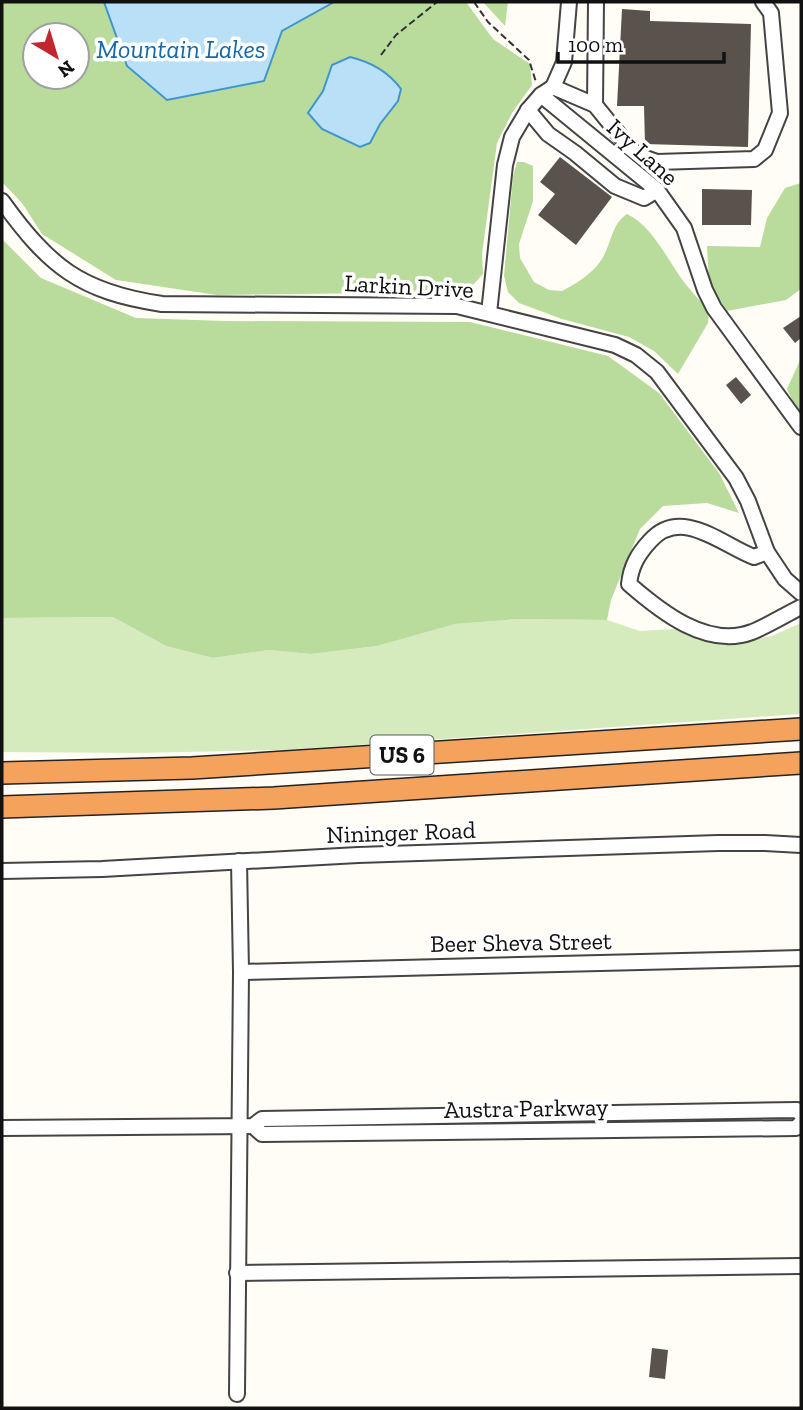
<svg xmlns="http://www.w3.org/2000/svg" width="803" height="1410" viewBox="0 0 803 1410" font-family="'Zilla Slab',serif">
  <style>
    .green { fill: #d5ebbd }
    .forest { fill: #b9dc9c; fill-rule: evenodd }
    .water { fill: #b9e0f7; stroke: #3f96cf; stroke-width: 2 }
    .building { fill: #5a524d }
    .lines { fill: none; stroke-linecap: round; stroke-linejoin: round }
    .minor-casing { stroke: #444; stroke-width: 18 }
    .highway-casing { stroke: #222; stroke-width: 24 }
    .path { stroke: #333; stroke-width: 2; stroke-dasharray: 7 3.5; stroke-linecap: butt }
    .minor { stroke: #fff; stroke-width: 14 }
    .highway { stroke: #f5a25d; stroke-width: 21 }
    .labels { text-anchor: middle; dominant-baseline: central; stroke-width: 7; stroke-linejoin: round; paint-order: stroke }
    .shield { fill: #fff; stroke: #585858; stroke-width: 2 }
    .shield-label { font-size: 23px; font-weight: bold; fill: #111 }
    .street-label { font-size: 24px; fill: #111; stroke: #fff }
    .water-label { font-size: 26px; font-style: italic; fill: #1768a6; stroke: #fff }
  </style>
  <rect width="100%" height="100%" fill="#fffdf5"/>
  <path class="green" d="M113 617 166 646 213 658 269 650 311 654 377 646 454 624 519 619 607 620 640 631 674 629 699 639 734 643 772 636 801 623V714L284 750 137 753 2 752V618Z"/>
  <g class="forest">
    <path d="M2 2H104L108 9 264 81 282 31 334 2H466L493 39 530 64 532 85 512 113 497 143 482 254 483 274 472 286 455 292 217 295 116 280 42 234 22 203 2 182ZM35 35H77V77H35Z"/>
    <path d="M483 2H508L505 26Z"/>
    <path d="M517 162H524L533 166V201L519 244 520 258 534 282 549 290 562 291C578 283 598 270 605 253 612 239 613 223 627 214 652 225 668 261 684 282 692 293 702 301 709 313L708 323 678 374 654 351 629 337 562 319 519 303 508 292 504 276 513 177Z"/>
    <path d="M801 183V289L786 300 727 311 709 283 707 246 760 247 767 218 785 188Z"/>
    <path d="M2 239 41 278 136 318 225 321 470 322 608 356 659 393 719 473 739 513 707 503 663 506 640 529 611 600 607 620 519 619 455 624 377 646 311 654 269 650 213 658 166 646 113 617 2 618Z"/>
    <path d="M801 358V419L787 389Z"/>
  </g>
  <g class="water">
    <path d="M104 2H334L282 31 264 81 167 100 127 66Z"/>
    <path d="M350 57C371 62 388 71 401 89L398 101 380 124 370 143 360 147 322 129 308 113 323 91 332 65Z"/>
  </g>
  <g class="building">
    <path d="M622 9 650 11V21L751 24 748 147 645 144 644 106H617Z"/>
    <path d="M560 157 612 197 576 245 538 215 555 194 540 182Z"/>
    <path d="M702 189 752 190 751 225H702Z"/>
    <path d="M801 316V338L795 343 783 328Z"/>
    <path d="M736 377 751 395 741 404 726 385Z"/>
    <path d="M652 1348 668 1350 665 1379 649 1377Z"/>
  </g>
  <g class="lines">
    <defs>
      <g id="minor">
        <path d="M553 87 595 105 630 148 640 156 657 162 754 159 765 150 780 113 771 13 763 2"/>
        <path d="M541 95 657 190 684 228 705 290 714 308 801 427"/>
        <path d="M595 105 596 2"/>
        <path d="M528 110 548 134 575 153 615 186 644 198 657 190"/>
        <path d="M2 201C49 266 80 292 162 304L457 306 615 345 636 355 657 372 736 478 748 501 767 552 785 579 801 593"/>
        <path d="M489 313 505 165 512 137 528 110 541 95 553 87 564 62 569 2"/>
        <path d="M767 552 754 557C722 545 681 506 650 541 638 554 631 566 629 584 660 611 707 649 752 632 769 625 785 615 801 607"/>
        <path d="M2 871 102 869 358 855 718 843H765L801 845"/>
        <path d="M241 972 801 958"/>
        <path d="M253 1126 262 1134 796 1128 801 1123"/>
        <path d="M2 1128 253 1126 262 1119 797 1110 801 1114"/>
        <path d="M237 1273 801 1266"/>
        <path d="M237 1394 241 972 239 861"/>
      </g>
      <g id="highway">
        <path d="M2 773 192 768 801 729"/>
        <path d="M2 807 274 798 801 763"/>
      </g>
    </defs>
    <use href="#minor" class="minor-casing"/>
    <use href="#highway" class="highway-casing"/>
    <g class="path">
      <path d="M474 2 488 22 529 60 536 82"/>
      <path d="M381 55 396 35 437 2"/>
    </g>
    <use href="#minor" class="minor"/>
    <use href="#highway" class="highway"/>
  </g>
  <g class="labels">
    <rect class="shield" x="370.5" y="735.5" width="63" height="39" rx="5"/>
    <g class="shield-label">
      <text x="402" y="755">US 6</text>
    </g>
    <g class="street-label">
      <text transform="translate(643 152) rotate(42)">Ivy Lane</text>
      <text transform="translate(409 286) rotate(3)">Larkin Drive</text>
      <text transform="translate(401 832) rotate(-2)">Nininger Road</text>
      <text transform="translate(521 942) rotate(-1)">Beer Sheva Street</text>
      <text transform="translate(526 1108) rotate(-1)">Austra Parkway</text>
    </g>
    <g class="water-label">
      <text x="181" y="49">Mountain Lakes</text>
    </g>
  </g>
  <rect width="803" height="1410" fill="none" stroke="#111111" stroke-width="7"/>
  <g transform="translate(56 56) rotate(142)"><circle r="33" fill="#ffffff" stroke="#a0a0a0" stroke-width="2"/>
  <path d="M0-5L12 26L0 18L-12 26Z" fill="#c4262e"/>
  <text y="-10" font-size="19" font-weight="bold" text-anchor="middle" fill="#111111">N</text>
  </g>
  <path d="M558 52v10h166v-10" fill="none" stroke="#111111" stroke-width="3.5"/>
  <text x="568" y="52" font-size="21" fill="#111111" stroke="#ffffff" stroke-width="5" paint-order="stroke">100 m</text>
</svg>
